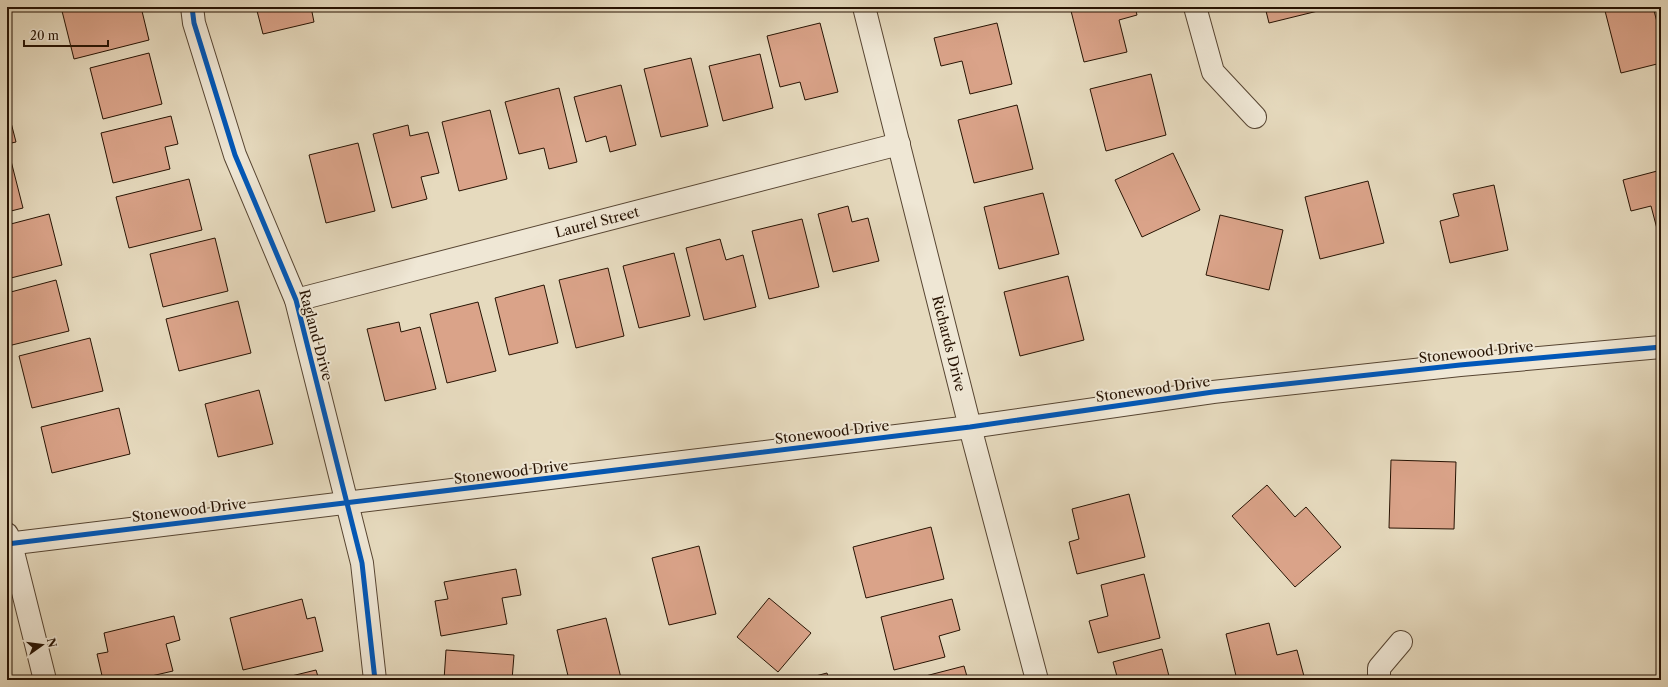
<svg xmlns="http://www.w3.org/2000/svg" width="1668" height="687" viewBox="0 0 1668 687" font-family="'Libre Caslon Text',serif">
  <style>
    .building { fill: #daa389; stroke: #271303 }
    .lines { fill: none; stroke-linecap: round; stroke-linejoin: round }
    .minor-casing { stroke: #574532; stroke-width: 24 }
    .tertiary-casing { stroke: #574532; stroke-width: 24 }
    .minor { stroke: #efe7d5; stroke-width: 22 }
    .tertiary { stroke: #efe7d5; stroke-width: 22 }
    .cycleway-casing { stroke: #efe7d5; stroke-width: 8 }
    .cycleway { stroke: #0057b8; stroke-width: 5 }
    .labels { text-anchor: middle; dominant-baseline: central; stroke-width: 4; stroke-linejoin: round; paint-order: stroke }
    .street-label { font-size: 14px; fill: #271303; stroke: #efe7d5 }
  </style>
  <rect width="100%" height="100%" fill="#e6dabe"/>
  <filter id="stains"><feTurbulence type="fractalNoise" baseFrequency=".005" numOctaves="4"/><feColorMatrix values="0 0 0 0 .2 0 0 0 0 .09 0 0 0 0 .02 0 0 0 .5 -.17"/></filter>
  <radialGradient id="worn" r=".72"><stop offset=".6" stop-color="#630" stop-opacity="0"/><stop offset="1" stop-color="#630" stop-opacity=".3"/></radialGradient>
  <g class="building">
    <path d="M61 7H141L149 40 74 59Z"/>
    <path d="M256 7H311L314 22 263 34Z"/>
    <path d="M929 7H947L930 11Z"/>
    <path d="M1070 7H1135L1137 15 1119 20 1127 52 1084 62Z"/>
    <path d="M1265 7H1330V8L1269 23Z"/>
    <path d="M1604 7H1653L1661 37V63L1621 73Z"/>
    <path d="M820 23 838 92 805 100 800 82 780 87 767 36Z"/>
    <path d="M997 23 1012 84 970 94 962 61 941 66 934 38Z"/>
    <path d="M149 53 162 104 103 119 90 68Z"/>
    <path d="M760 54 773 108 723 121 709 66Z"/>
    <path d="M691 58 708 126 661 137 644 69Z"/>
    <path d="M1151 74 1166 135 1106 151 1090 89Z"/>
    <path d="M621 85 636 145 610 152 606 136 586 142 574 97Z"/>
    <path d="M559 88 577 162 549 169 544 148 519 154 505 102Z"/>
    <path d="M1017 105 1033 169 974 183 958 120Z"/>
    <path d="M7 107 16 142 7 144Z"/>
    <path d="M490 110 507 179 459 191 442 122Z"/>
    <path d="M171 116 178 144 165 147 170 169 113 183 101 133Z"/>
    <path d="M408 125 410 136 428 132 439 173 421 177 427 199 392 208 373 134Z"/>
    <path d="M358 143 375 211 326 223 309 155Z"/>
    <path d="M1173 153 1200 210 1142 237 1115 180Z"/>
    <path d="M7 157H10L23 208 7 212Z"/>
    <path d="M1661 170V244L1651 206 1631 211 1623 180Z"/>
    <path d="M189 179 202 230 129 248 116 197Z"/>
    <path d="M1368 181 1384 243 1320 259 1305 197Z"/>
    <path d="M1494 185 1508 250 1450 263 1440 221 1459 216 1453 194Z"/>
    <path d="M1043 193 1059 254 999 269 984 207Z"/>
    <path d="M848 206 852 222 868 218 879 261 833 272 818 214Z"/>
    <path d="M49 214 62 265 7 279V225Z"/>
    <path d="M1220 215 1283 230 1269 290 1206 275Z"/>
    <path d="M802 219 819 287 769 299 752 231Z"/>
    <path d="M215 238 228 291 163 307 150 254Z"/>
    <path d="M720 239 726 260 743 255 756 307 704 320 686 248Z"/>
    <path d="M674 253 690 316 639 328 623 266Z"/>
    <path d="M608 268 624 336 576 348 559 280Z"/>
    <path d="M1068 276 1084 340 1020 356 1004 292Z"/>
    <path d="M56 280 69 331 8 346 7 293Z"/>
    <path d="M544 285 558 343 509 355 495 298Z"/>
    <path d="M238 301 251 353 179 371 166 319Z"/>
    <path d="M478 302 496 371 447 383 430 314Z"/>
    <path d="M399 322 401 332 420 327 436 389 385 401 367 329Z"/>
    <path d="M90 338 103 391 32 408 19 356Z"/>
    <path d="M259 390 273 444 218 457 205 404Z"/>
    <path d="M119 408 130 454 52 473 41 427Z"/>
    <path d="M1391 460 1456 462 1454 529 1389 528Z"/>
    <path d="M1267 485 1295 517 1306 507 1341 547 1295 587 1232 516Z"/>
    <path d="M1129 494 1145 557 1077 574 1069 542 1079 539 1072 509Z"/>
    <path d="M931 527 944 579 866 598 853 547Z"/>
    <path d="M699 546 716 614 669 625 652 558Z"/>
    <path d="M516 569 521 595 502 598 507 624 441 636 435 601 448 599 444 582Z"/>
    <path d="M1144 574 1160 638 1098 653 1089 621 1108 616 1101 585Z"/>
    <path d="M769 598 811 633 778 672 737 637Z"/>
    <path d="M302 599 307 619 315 617 323 651 243 670 230 618Z"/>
    <path d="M952 599 960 630 939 636 945 657 894 670 881 617Z"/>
    <path d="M174 616 180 640 166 644 173 671 134 680H103L97 654 108 652 104 633Z"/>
    <path d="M606 618 621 678 611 680H569L557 630Z"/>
    <path d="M1269 623 1277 655 1297 650 1305 680H1237L1226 634Z"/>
    <path d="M1162 649 1170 680H1118L1113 662Z"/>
    <path d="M446 650 514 655 512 680H444Z"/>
    <path d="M964 666 968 680H910Z"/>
    <path d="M316 670 319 680H275Z"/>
    <path d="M827 673 829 680H800Z"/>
  </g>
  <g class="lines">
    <defs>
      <g id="minor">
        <path d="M192 7 194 23 235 155 296 300 362 563 375 680"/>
        <path id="s1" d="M864 7 970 427 1037 680"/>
        <path d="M1195 7 1213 72 1255 117"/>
        <path id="s2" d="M296 300 899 144"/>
        <path d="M7 534 11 544 45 680"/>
        <path d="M1379 680V668L1401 642"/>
      </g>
      <path id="tertiary" d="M7 544 970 427 1213 392 1460 365 1661 347"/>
    </defs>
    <use href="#minor" class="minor-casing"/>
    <use href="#tertiary" class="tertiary-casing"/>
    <use href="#minor" class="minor"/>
    <use href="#tertiary" class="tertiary"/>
    <defs>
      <g id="cycleway">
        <path d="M192 7 194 23 235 155 296 300 362 563 375 680"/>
        <path d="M7 544 970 427 1213 392 1460 365 1661 347"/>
      </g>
    </defs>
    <use href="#cycleway" class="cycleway-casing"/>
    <use href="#cycleway" class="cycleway"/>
  </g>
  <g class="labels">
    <g class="street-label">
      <text stroke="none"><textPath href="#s2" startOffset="311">Laurel Street</textPath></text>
      <text transform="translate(316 335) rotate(75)">Ragland Drive</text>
      <text stroke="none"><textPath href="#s1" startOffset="347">Richards Drive</textPath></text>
      <text transform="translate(1476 352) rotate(-6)">Stonewood Drive</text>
      <text transform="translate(1153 389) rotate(-8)">Stonewood Drive</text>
      <text transform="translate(832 432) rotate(-7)">Stonewood Drive</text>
      <text transform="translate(511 472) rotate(-7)">Stonewood Drive</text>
      <text transform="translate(189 510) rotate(-7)">Stonewood Drive</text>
    </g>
  </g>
  <rect width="1668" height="687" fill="none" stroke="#e6dabe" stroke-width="24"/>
  <rect x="8" y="8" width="1652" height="671" fill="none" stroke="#271303" stroke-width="2"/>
  <rect x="12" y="12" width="1644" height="663" fill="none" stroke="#271303"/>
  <g transform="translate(42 645) rotate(76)" stroke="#efe7d5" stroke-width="3" paint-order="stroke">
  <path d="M0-3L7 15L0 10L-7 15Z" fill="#271303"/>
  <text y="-6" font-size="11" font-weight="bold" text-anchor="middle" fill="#271303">N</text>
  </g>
  <path d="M24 40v6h84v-6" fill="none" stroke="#271303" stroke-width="2"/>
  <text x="30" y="40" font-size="12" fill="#271303" stroke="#efe7d5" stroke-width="3" paint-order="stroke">20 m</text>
  <rect width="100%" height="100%" filter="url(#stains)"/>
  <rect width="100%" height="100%" fill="url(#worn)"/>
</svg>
